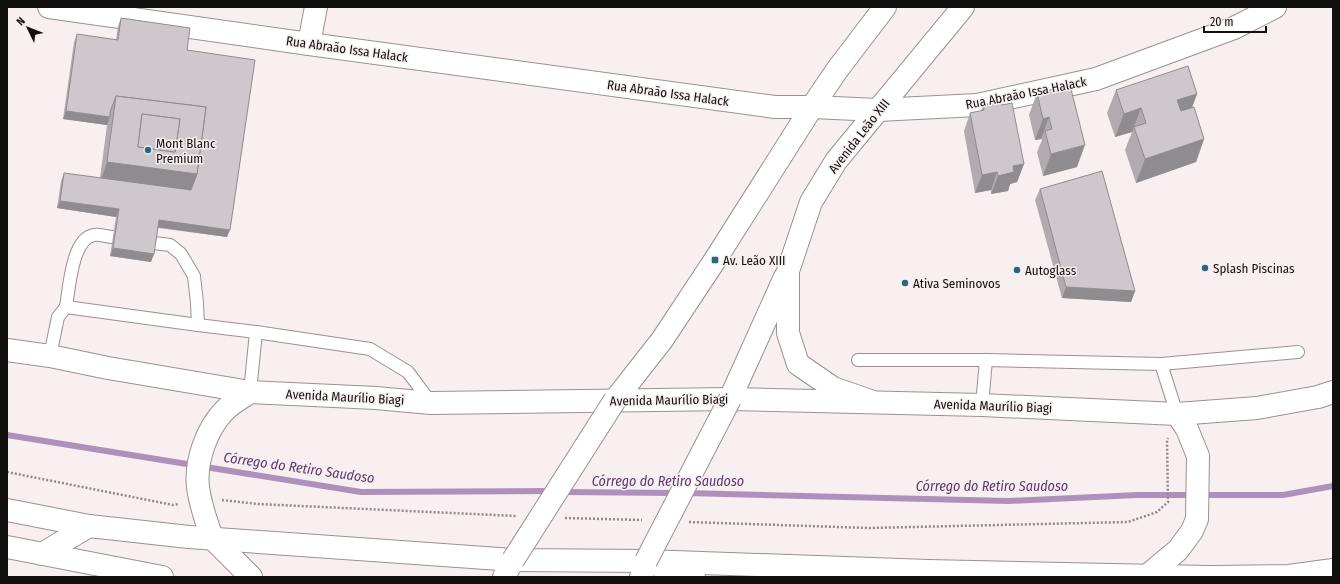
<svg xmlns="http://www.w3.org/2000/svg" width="1340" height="584" viewBox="0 0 1340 584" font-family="'Fira Sans Condensed',sans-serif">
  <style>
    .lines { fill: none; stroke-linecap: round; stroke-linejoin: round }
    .stream { stroke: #ad91bc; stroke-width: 6 }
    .lane-casing { stroke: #999191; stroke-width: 14 }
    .street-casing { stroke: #999191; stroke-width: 24 }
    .secondary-casing { stroke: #999191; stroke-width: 24 }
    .primary-casing { stroke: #999191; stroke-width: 24 }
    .path { stroke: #8f898a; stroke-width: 2.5; stroke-dasharray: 2 2; stroke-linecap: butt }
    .lane { stroke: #fff; stroke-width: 12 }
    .street { stroke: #fff; stroke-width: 22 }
    .secondary { stroke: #fff; stroke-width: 22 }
    .primary { stroke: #fff; stroke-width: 22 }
    .secondary-bridge-casing { stroke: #999191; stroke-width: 24; stroke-linecap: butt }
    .secondary-bridge { stroke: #fff; stroke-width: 22 }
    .wall { fill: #b1abaf }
    .shaded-wall { fill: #908b8e }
    .building { fill: #cec7cb; stroke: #908b8e; fill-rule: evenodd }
    .poi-dot { fill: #27687c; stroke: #f8eff0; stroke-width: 1.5 }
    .labels { text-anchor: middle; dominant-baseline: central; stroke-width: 3; stroke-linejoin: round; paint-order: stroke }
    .street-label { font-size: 13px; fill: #120f0f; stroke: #f8eff0 }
    .poi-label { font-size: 13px; fill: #120f0f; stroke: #f8eff0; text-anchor: start }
    .water-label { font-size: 14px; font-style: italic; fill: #5c376e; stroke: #f8eff0 }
  </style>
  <rect width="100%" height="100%" fill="#f8eff0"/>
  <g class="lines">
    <g class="stream">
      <path d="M7 435 361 492 550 491"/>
      <path d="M562 492 676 493"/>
      <path d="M686 493 1009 501 1137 495H1283L1333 486"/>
    </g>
    <defs>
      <g id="lane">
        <path d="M154 243 170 245 181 254 194 276 197 303 198 325"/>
        <path d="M66 307C69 289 72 238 94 235 100 234 107 237 113 237"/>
        <path d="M256 332 370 349 408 372 431 403"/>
        <path d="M50 356 58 317 66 307 198 325 256 332 250 392"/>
        <path d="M858 360H986L1161 364 1298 352"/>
        <path d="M1161 364 1177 414"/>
        <path d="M982 405 986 360"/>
      </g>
      <g id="street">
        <path d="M49 7 309 44 775 107H812"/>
        <path d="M309 44 316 7"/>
        <path d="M654 564 694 577"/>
      </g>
      <g id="secondary">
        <path d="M812 107 878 110 977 105 1096 79 1234 28 1275 7"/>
        <path d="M730 399 785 277"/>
        <path d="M615 400 662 340 715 260 812 107 837 70 885 7"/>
        <path d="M870 401 833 388 798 364 788 333V271L811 202 836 161 963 7"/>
        <path d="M212 538 251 577"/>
        <path d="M7 547 162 577"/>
        <path d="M504 577 513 560"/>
        <path d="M641 577 646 561"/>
      </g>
      <g id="primary">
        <path d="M7 350 50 356 108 368 250 392 376 398 431 403 730 399 982 405 1177 414 1257 408 1318 397 1333 392"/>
        <path d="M7 510 89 526 189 537 513 560 646 561 928 571 1208 577"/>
        <path d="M212 538C206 521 200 504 198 487 195 461 207 428 225 410 232 403 242 398 250 392"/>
        <path d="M42 554 89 526"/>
        <path d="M1147 576 1178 550 1192 531 1197 519 1198 456 1187 429 1177 414"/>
        <path d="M1213 577 1289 576 1333 570"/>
      </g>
    </defs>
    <use href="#lane" class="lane-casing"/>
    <use href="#street" class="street-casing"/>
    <use href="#secondary" class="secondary-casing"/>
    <use href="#primary" class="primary-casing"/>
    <g class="path">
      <path d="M7 472 173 505 179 504"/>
      <path d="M222 500 258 504 516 516"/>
      <path d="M565 518 642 520"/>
      <path d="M689 522 869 528 1128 522 1157 512 1168 502 1167 440 1168 438"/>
    </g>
    <use href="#lane" class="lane"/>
    <use href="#street" class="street"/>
    <use href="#secondary" class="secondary"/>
    <use href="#primary" class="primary"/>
    <defs>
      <g id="secondary-bridge">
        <path d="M513 560 615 400"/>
        <path d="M646 561 730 399"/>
      </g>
    </defs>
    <use href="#secondary-bridge" class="secondary-bridge-casing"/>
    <use href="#secondary-bridge" class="secondary-bridge"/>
  </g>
  <g class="wall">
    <path d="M121 18 187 50 227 237 158 228 151 262 110 256 116 217 57 208 61 181 64 173 100 178 107 125 63 119 74 42 77 34 116 40 118 26Z"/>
    <path d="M1116 90 1197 94 1192 108 1204 139 1196 162 1136 183 1125 150 1132 132 1115 137 1107 113Z"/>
    <path d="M1037 93 1077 167 1043 176 1037 152 1042 140 1041 139 1035 140 1029 115Z"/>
    <path d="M983 105H1002L1024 164 1017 182 1010 184 1008 191 991 194V190L975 193 964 131 970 113 981 111Z"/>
    <path d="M1040 189 1135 291 1131 302 1062 298 1035 200Z"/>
  </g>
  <g class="shaded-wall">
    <path d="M1197 94 1188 117 1169 123 1177 100Z"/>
    <path d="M1141 108 1132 132 1115 137 1124 114Z"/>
    <path d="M66 111 110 117 107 125 63 119Z"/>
    <path d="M1049 117 1041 139 1035 140 1043 119Z"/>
    <path d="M1204 139 1196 162 1136 183 1145 159Z"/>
    <path d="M1085 145 1077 167 1043 176 1051 154Z"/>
    <path d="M107 162 197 174 188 197 99 186Z"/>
    <path d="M1024 164 1017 182 1010 184 1008 191 991 194 998 176 1013 166Z"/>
    <path d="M997 172 991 190 975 193 982 175Z"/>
    <path d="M60 201 119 209 116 217 57 208Z"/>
    <path d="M159 220 230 230 227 237 156 227Z"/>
    <path d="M113 248 154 254 151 262 110 256Z"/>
    <path d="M1066 287 1135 291 1131 302 1062 298Z"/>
  </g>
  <g class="building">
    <path d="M121 18 190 28 187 50 255 60 230 230 159 220 154 254 113 248 119 209 60 201 64 173 191 190 197 174 206 107 116 96 110 112V117L66 111 77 34 118 40Z"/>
    <path d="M1188 66 1197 94 1177 100 1181 111 1194 107 1204 139 1145 159 1134 127 1146 123 1141 108 1124 114 1116 90Z"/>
    <path d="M1070 85 1085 145 1051 154 1045 131 1052 129 1049 117 1043 119 1037 93Z"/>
    <path d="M116 96 206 107 197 174 107 162ZM142 114 180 119 175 152 138 147Z"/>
    <path d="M1001 101 1002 105 1012 103 1024 164 1013 166 1014 172 998 176 997 172 982 175 970 113 984 110 983 105Z"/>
    <path d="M142 114 180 119 175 152 138 147Z"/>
    <path d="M1102 171 1135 291 1066 287 1040 189Z"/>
  </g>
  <g class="poi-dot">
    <circle cx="148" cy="150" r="4"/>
    <rect x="711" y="256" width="8" height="8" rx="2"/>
    <circle cx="1205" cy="268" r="4"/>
    <circle cx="1017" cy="270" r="4"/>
    <circle cx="905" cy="283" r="4"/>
  </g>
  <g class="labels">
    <g class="street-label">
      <text transform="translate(347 49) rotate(8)">Rua Abraão Issa Halack</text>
      <text transform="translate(668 93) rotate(8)">Rua Abraão Issa Halack</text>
      <text transform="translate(1026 93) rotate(-11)">Rua Abraão Issa Halack</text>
      <text transform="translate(859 136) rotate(-52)">Avenida Leão XIII</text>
      <text transform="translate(345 397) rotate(3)">Avenida Maurílio Biagi</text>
      <text transform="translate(669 400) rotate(-1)">Avenida Maurílio Biagi</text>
      <text transform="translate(993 406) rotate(2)">Avenida Maurílio Biagi</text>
    </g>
    <g class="poi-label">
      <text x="156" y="143">Mont Blanc<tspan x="156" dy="15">Premium</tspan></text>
      <text x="723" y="260">Av. Leão XIII</text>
      <text x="1213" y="268">Splash Piscinas</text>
      <text x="1025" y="270">Autoglass</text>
      <text x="913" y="283">Ativa Seminovos</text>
    </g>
    <g class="water-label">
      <text transform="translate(299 468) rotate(8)">Córrego do Retiro Saudoso</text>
      <text x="668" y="481">Córrego do Retiro Saudoso</text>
      <text x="992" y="486">Córrego do Retiro Saudoso</text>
    </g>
  </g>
  <rect width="1340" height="584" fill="none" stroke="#120f0f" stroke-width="16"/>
  <g transform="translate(28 28) rotate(313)" stroke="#f8eff0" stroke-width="3" paint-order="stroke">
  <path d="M0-3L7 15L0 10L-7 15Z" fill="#120f0f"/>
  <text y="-6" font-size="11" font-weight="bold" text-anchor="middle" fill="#120f0f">N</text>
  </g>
  <path d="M1204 26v6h62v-6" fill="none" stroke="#120f0f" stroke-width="2"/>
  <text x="1210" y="26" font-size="12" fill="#120f0f" stroke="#f8eff0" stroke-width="3" paint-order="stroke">20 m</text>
</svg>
